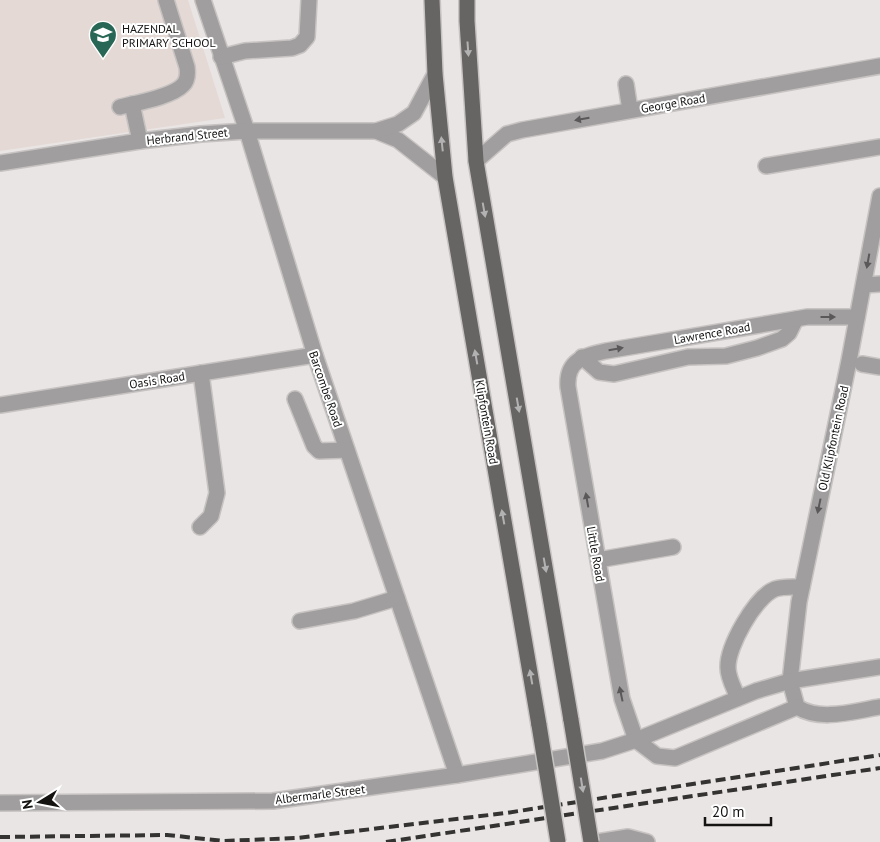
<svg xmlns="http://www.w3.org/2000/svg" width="880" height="842" viewBox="0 0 880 842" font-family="'PT Sans',sans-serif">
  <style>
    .built { fill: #e4d9d4 }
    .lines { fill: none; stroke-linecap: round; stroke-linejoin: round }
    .minor-casing { stroke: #c7c3c2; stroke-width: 18 }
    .major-casing { stroke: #c7c3c2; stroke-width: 18 }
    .minor { stroke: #a09e9e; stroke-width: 15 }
    .major { stroke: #676464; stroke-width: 15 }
    .rail { stroke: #343332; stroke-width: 4; stroke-dasharray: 10 5; stroke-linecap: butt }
    .major-bridge-casing { stroke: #c7c3c2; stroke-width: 18; stroke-linecap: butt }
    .major-bridge { stroke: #676464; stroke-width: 15 }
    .oneway { fill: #b3b2b2 }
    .oneway2 { fill: #5a5858 }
    .labels { text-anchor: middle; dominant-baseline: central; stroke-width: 4; stroke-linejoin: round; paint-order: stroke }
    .poi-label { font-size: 12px; fill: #141312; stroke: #fff; text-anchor: start }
    .street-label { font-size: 12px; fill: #141312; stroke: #fff }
  </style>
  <rect width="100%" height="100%" fill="#e9e5e4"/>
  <path class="built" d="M0 0H188L225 118 0 151Z"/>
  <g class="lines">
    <defs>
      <g id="minor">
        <path d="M203 0 247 131 315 355 457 775"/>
        <path d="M221 57 245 51 292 48 300 45 307 37 309 0"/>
        <path d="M626 84 630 110"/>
        <path d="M132 104 140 141"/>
        <path d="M120 107C136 103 172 97 183 85 188 80 188 74 187 67L166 0"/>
        <path d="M376 131 398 140 445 177"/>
        <path d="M476 161 507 134 522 130 880 66"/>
        <path d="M0 163 140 141 201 134 247 131H376L398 124 414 113 435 74"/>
        <path d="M766 166 880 147"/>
        <path d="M880 196 849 361 799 602 790 681 797 707C821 722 854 711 880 707"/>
        <path d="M864 285 880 284"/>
        <path d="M582 357 599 372 614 374 688 357 726 356 757 348 782 339 789 333 796 319"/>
        <path d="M862 364 880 367"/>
        <path d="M295 399 314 446 319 451 347 450"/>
        <path d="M0 405 315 355"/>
        <path d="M200 527 211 516 217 493 201 373"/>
        <path d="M598 560 673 547"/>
        <path d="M300 621 354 611 397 598"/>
        <path d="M738 698C734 688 728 678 728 668 727 647 755 597 775 589 783 586 793 587 802 587"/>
        <path d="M636 740 622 699 568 387C566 360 584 356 606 351L807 317H857"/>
        <path d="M636 740 657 756 675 758 797 707"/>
        <path d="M0 803 273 801 457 775 602 751 636 740 756 691 790 681 880 667"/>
        <path d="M597 842 628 837 647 842"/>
      </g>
      <g id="major">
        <path d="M432 0 435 74 445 177 539 725"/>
        <path d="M467 0V21L476 161 571 720"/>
      </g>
    </defs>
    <use href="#minor" class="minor-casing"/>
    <use href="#major" class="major-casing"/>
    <use href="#minor" class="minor"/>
    <use href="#major" class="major"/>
    <g class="rail">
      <path d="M0 837 167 835 224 841 297 838 506 813 880 755"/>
      <path d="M386 842 880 768"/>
    </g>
    <defs>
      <g id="major-bridge">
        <path d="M571 720 591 842"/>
        <path d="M539 725 558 842"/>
      </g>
    </defs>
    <use href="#major-bridge" class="major-bridge-casing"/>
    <use href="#major-bridge" class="major-bridge"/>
  </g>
  <defs><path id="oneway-solid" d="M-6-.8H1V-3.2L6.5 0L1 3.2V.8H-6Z" transform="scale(1.25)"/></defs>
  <g class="oneway">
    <use href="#oneway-solid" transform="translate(468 49) rotate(86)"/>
    <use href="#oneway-solid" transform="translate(442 144) rotate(-96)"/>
    <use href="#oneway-solid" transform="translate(484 210) rotate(80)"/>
    <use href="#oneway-solid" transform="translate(476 357) rotate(-100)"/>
    <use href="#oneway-solid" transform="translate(518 405) rotate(80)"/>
    <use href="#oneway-solid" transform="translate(503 517) rotate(-100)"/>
    <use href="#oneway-solid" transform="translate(545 565) rotate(80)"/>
    <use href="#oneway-solid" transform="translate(531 677) rotate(-100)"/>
    <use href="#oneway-solid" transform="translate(582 785) rotate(81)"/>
  </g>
  <g class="oneway2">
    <use href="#oneway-solid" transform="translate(582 119) rotate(170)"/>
    <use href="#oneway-solid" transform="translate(868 261) rotate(100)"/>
    <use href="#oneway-solid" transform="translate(828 317)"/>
    <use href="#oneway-solid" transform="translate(616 349) rotate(-10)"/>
    <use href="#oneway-solid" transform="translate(587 500) rotate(-100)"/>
    <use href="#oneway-solid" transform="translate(819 506) rotate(102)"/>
    <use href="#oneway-solid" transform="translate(621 694) rotate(-102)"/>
  </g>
  <defs>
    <symbol id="school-pin" viewBox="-11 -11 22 30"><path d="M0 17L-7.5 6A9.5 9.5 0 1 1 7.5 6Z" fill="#286755" stroke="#fff"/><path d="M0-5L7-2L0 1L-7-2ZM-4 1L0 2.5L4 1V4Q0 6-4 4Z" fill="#fff"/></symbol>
  </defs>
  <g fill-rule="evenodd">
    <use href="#school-pin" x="87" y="19" width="32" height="43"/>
  </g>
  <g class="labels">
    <g class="poi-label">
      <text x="122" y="28">HAZENDAL<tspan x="122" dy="14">PRIMARY SCHOOL</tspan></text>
    </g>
    <g class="street-label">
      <text transform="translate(673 103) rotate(-10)">George Road</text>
      <text transform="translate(187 136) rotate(-6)">Herbrand Street</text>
      <text transform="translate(712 333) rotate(-10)">Lawrence Road</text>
      <text transform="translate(157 380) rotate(-9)">Oasis Road</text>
      <text transform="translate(326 389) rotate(71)">Barcombe Road</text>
      <text transform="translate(487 422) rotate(80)">Klipfontein Road</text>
      <text transform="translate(833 438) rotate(-78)">Old Klipfontein Road</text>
      <text transform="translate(596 554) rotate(80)">Little Road</text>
      <text transform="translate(320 794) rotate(-7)">Albermarle Street</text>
    </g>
  </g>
  <g transform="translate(40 802) rotate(260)" stroke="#ffffff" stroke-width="4" paint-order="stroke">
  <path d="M0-4L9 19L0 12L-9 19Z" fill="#141312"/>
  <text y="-8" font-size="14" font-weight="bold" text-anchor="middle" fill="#141312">N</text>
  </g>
  <path d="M705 817v8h66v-8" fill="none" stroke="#141312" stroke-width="2.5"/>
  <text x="712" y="817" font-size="15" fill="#141312" stroke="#ffffff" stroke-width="4" paint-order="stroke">20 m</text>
</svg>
